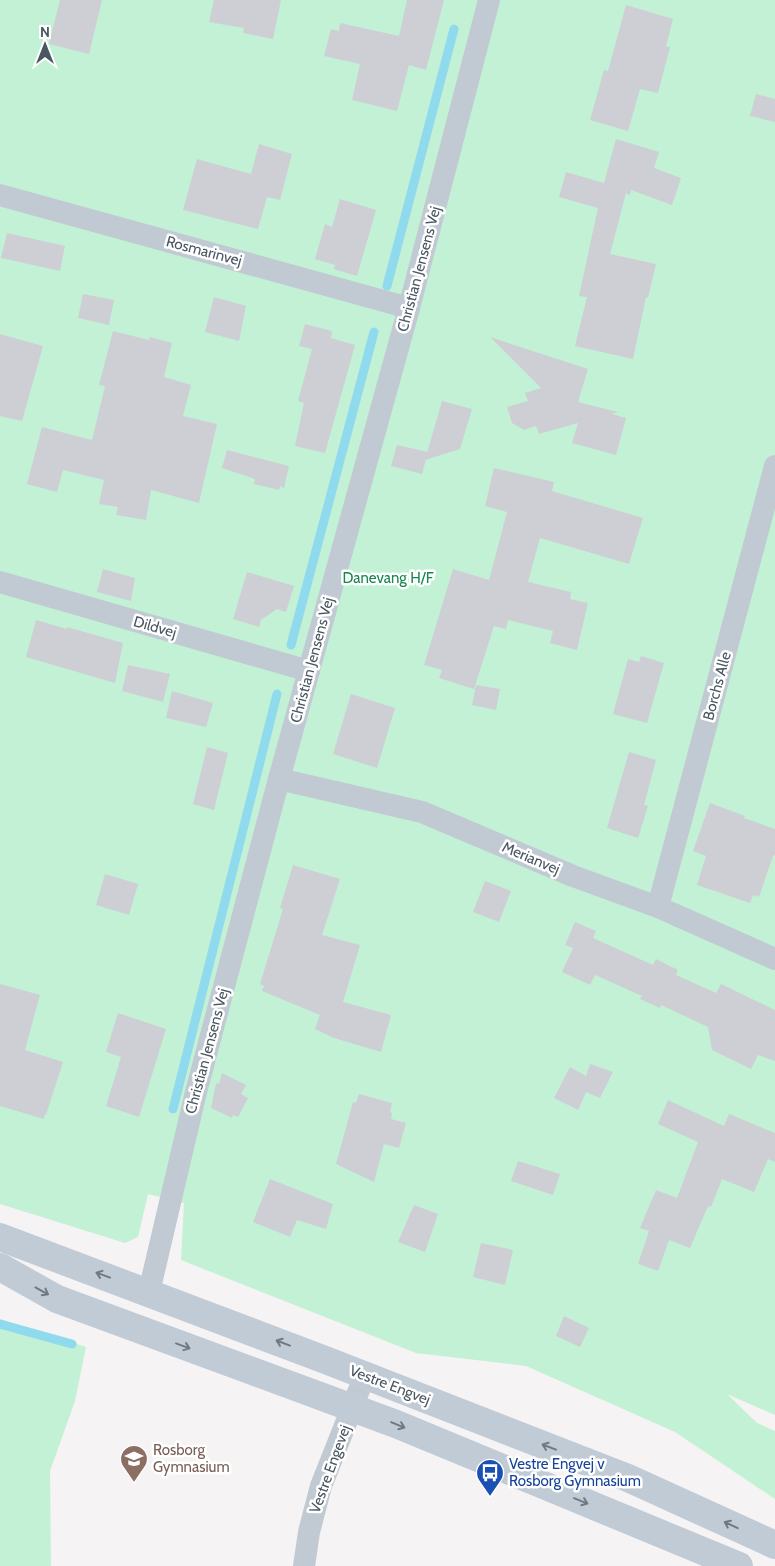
<svg xmlns="http://www.w3.org/2000/svg" width="775" height="1566" viewBox="0 0 775 1566" font-family="Cabin,sans-serif">
  <style>
    .green { fill: #c3f1d5 }
    .lines { fill: none; stroke-linecap: round; stroke-linejoin: round }
    .stream { stroke: #90daee; stroke-width: 9 }
    .building { fill: #cdcfd5 }
    .street { stroke: #c1cad2; stroke-width: 22 }
    .secondary { stroke: #c1cbd6; stroke-width: 28 }
    .oneway { stroke: #6e7984 }
    .labels { text-anchor: middle; dominant-baseline: central; stroke-width: 5; stroke-linejoin: round; paint-order: stroke }
    .street-label { font-size: 15px; fill: #4a5661; stroke: #fff }
    .park-label { font-size: 15px; fill: #17864f; stroke: #fff }
    .education-label { font-size: 15px; fill: #785e54; stroke: #fff; text-anchor: start }
    .transit-label { font-size: 15px; fill: #164399; stroke: #fff; text-anchor: start }
  </style>
  <rect width="100%" height="100%" fill="#f5f3f3"/>
  <g class="green">
    <path d="M0 0H775V1415L727 1394 757 1423 775 1431V1499L675 1432 526 1366 416 1353 181 1260 184 1203 148 1194 138 1237 125 1243 0 1204Z"/>
    <path d="M0 1319 86 1347 75 1401 50 1471 51 1566H0Z"/>
  </g>
  <g class="lines">
    <g class="stream">
      <path d="M387 286 454 29"/>
      <path d="M291 645 374 332"/>
      <path d="M173 1109 277 694"/>
      <path d="M0 1324 72 1344"/>
    </g>
  </g>
  <g class="building">
    <path d="M60 0H102L89 54 49 44Z"/>
    <path d="M214 0H281L273 39 243 33 244 28 209 22Z"/>
    <path d="M407 0H444L426 70 409 65 397 111 352 100 360 64 324 56 331 29 339 31 340 23 399 36Z"/>
    <path d="M626 5 673 19 666 46 670 47 658 93 640 89 628 131 590 120 604 70 608 71Z"/>
    <path d="M756 94 775 99V122L750 116Z"/>
    <path d="M616 139 659 152 654 168 681 178 672 205 631 190 630 195 626 193 610 254 656 264 648 298 646 297 633 359 575 346 587 297 579 296 598 208 559 197 566 172 604 183Z"/>
    <path d="M259 144 292 154 280 200 267 197 258 229 183 210 197 159 251 174Z"/>
    <path d="M340 199 376 210 357 276 334 269 335 265 315 259 325 224 332 227Z"/>
    <path d="M7 233 65 246 60 271 1 258Z"/>
    <path d="M83 294 114 300 109 325 78 318Z"/>
    <path d="M214 297 246 306 239 341 205 332Z"/>
    <path d="M305 324 332 331 331 338 355 345 325 453 295 446 304 403 298 401 312 349 299 346Z"/>
    <path d="M113 331 149 340 150 337 172 343 164 377 191 385 183 416 217 424 199 503 151 490 146 520 116 515 118 507 99 504 104 480 63 470 57 492 27 484 42 427 92 440 105 386 99 385Z"/>
    <path d="M0 334 43 346 22 421 0 416Z"/>
    <path d="M490 337 588 369 578 402 618 412 612 414 626 418 616 455 572 443 578 423 539 434 536 426 524 430 512 423 507 407 528 401 525 393 541 388Z"/>
    <path d="M442 401 472 409 460 449 425 460Z"/>
    <path d="M397 445 428 452 422 474 391 466Z"/>
    <path d="M227 450 289 466 284 488 280 486 279 490 254 484 255 479 222 468Z"/>
    <path d="M494 468 554 482 552 491 643 518 629 564 540 538 528 582 571 592 570 599 588 603 577 650 550 643 553 631 508 620 506 629 494 626 474 689 439 678 442 670 424 665 453 569 489 580 507 512 485 506Z"/>
    <path d="M103 569 135 578 131 601 97 592Z"/>
    <path d="M247 572 294 586 286 612 277 609 261 620 259 627 233 619Z"/>
    <path d="M36 620 67 629V627L123 643 115 683 26 657Z"/>
    <path d="M641 656 664 663 647 723 613 714 628 659 639 662Z"/>
    <path d="M128 665 170 674 163 702 122 691Z"/>
    <path d="M476 685 500 689 496 710 472 705Z"/>
    <path d="M172 691 213 703 206 727 166 718Z"/>
    <path d="M351 694 395 708 377 768 333 754Z"/>
    <path d="M207 747 228 753 214 810 193 804Z"/>
    <path d="M629 752 656 760 644 805 648 806 638 838 607 828Z"/>
    <path d="M710 803 745 816 744 818 775 829V855L773 856 759 897 753 895 750 903 697 885 706 856 693 851Z"/>
    <path d="M293 865 340 879 322 935 360 945 343 1002 391 1015 381 1052 334 1038 315 1029 320 1015 262 991 264 986 260 984 283 909 280 908Z"/>
    <path d="M105 874 138 884 129 915 96 905Z"/>
    <path d="M485 881 511 891 499 922 473 912Z"/>
    <path d="M575 922 596 931 593 938 653 965 656 959 678 970 676 975 716 993 721 984 775 1010V1061L758 1055 751 1069 712 1050 708 1027 661 1005 660 1008 640 999 642 996 595 975 590 985 562 972 573 948 565 945Z"/>
    <path d="M0 984 40 995 25 1050 63 1062 46 1115 45 1114 44 1119 0 1106Z"/>
    <path d="M118 1013 166 1029 139 1117 106 1106 121 1057 106 1052Z"/>
    <path d="M590 1064 613 1072 600 1098 586 1092 578 1110 554 1098 570 1067 586 1076Z"/>
    <path d="M222 1073 246 1085 241 1094 248 1098 238 1117 233 1115 232 1118 211 1108 216 1083 219 1084Z"/>
    <path d="M359 1094 392 1103 390 1112 392 1113 391 1119 406 1123 399 1148 384 1144 374 1182 336 1164 353 1102 356 1103Z"/>
    <path d="M668 1100 724 1126 729 1114 775 1133V1162L768 1159 754 1192 722 1179 711 1207 708 1206 690 1248 669 1240 658 1271 638 1264 649 1231 640 1228 656 1190 677 1198 698 1142 658 1124Z"/>
    <path d="M518 1161 560 1174 553 1195 511 1181Z"/>
    <path d="M270 1179 333 1204 326 1229 297 1220 290 1237 253 1222Z"/>
    <path d="M414 1205 438 1214 425 1252 398 1242Z"/>
    <path d="M481 1243 513 1250 505 1285 473 1277Z"/>
    <path d="M564 1316 589 1328 580 1347 556 1336Z"/>
  </g>
  <g class="lines">
    <g class="street">
      <path d="M0 195 409 308"/>
      <path d="M0 582 309 671"/>
      <path d="M279 779 422 812 573 876 658 907 775 959"/>
      <path d="M658 907 775 466"/>
      <path d="M149 1292 196 1092 279 779 409 308 489 0"/>
      <path d="M304 1566 309 1532 321 1486 365 1375"/>
    </g>
    <g class="secondary">
      <path d="M0 1237 328 1361 628 1478 775 1545"/>
      <path d="M0 1267 57 1299 396 1424 739 1566"/>
    </g>
  </g>
  <defs><path id="oneway-shaft" d="M-6 0H5M1.5-3L5.5 0L1.5 3" fill="none" stroke-width="1.6" stroke-linecap="round" stroke-linejoin="round" transform="scale(1.25)"/></defs>
  <g class="oneway">
    <use href="#oneway-shaft" transform="translate(103 1275) rotate(-160)"/>
    <use href="#oneway-shaft" transform="translate(42 1291) rotate(29)"/>
    <use href="#oneway-shaft" transform="translate(283 1343) rotate(-159)"/>
    <use href="#oneway-shaft" transform="translate(183 1346) rotate(20)"/>
    <use href="#oneway-shaft" transform="translate(398 1425) rotate(22)"/>
    <use href="#oneway-shaft" transform="translate(549 1447) rotate(-159)"/>
    <use href="#oneway-shaft" transform="translate(581 1501) rotate(22)"/>
    <use href="#oneway-shaft" transform="translate(731 1525) rotate(-155)"/>
  </g>
  <defs>
    <symbol id="school-pin" viewBox="-11 -11 22 30"><path d="M0 17L-7.5 6A9.5 9.5 0 1 1 7.5 6Z" fill="#8d6e63" stroke="#fff"/><path d="M0-5L7-2L0 1L-7-2ZM-4 1L0 2.5L4 1V4Q0 6-4 4Z" fill="#fff"/></symbol>
    <symbol id="bus-pin" viewBox="-11 -11 22 30"><path d="M0 17L-7.5 6A9.5 9.5 0 1 1 7.5 6Z" fill="#1a4fb4" stroke="#fff"/><path d="M-5-6H5V4H4V6H2V4H-2V6H-4V4H-5ZM-3.5-4V0h7V-4ZM-3.5 1.2v1.5H-2V1.2ZM2 1.2v1.5H3.5V1.2Z" fill="#fff"/></symbol>
  </defs>
  <g fill-rule="evenodd">
    <use href="#school-pin" x="118" y="1443" width="32" height="43"/>
    <use href="#bus-pin" x="474" y="1457" width="32" height="43"/>
  </g>
  <g class="labels">
    <g class="street-label">
      <text transform="translate(204 251) rotate(15)">Rosmarinvej</text>
      <text transform="translate(419 269) rotate(-75)">Christian Jensens Vej</text>
      <text transform="translate(155 627) rotate(16)">Dildvej</text>
      <text transform="translate(312 660) rotate(-75)">Christian Jensens Vej</text>
      <text transform="translate(717 686) rotate(-75)">Borchs Alle</text>
      <text transform="translate(531 858) rotate(23)">Merianvej</text>
      <text transform="translate(207 1051) rotate(-75)">Christian Jensens Vej</text>
      <text transform="translate(390 1385) rotate(21)">Vestre Engvej</text>
      <text transform="translate(330 1469) rotate(-70)">Vestre Engevej</text>
    </g>
    <g class="park-label">
      <text x="388" y="578">Danevang H/F</text>
    </g>
    <g class="education-label">
      <text x="153" y="1450">Rosborg<tspan x="153" dy="17">Gymnasium</tspan></text>
    </g>
    <g class="transit-label">
      <text x="509" y="1464">Vestre Engvej v<tspan x="509" dy="17">Rosborg Gymnasium</tspan></text>
    </g>
  </g>
  <g transform="translate(45 45)" stroke="#ffffff" stroke-width="4" paint-order="stroke">
  <path d="M0-4L9 19L0 12L-9 19Z" fill="#4a5661"/>
  <text y="-8" font-size="14" font-weight="bold" text-anchor="middle" fill="#4a5661">N</text>
  </g>
</svg>
